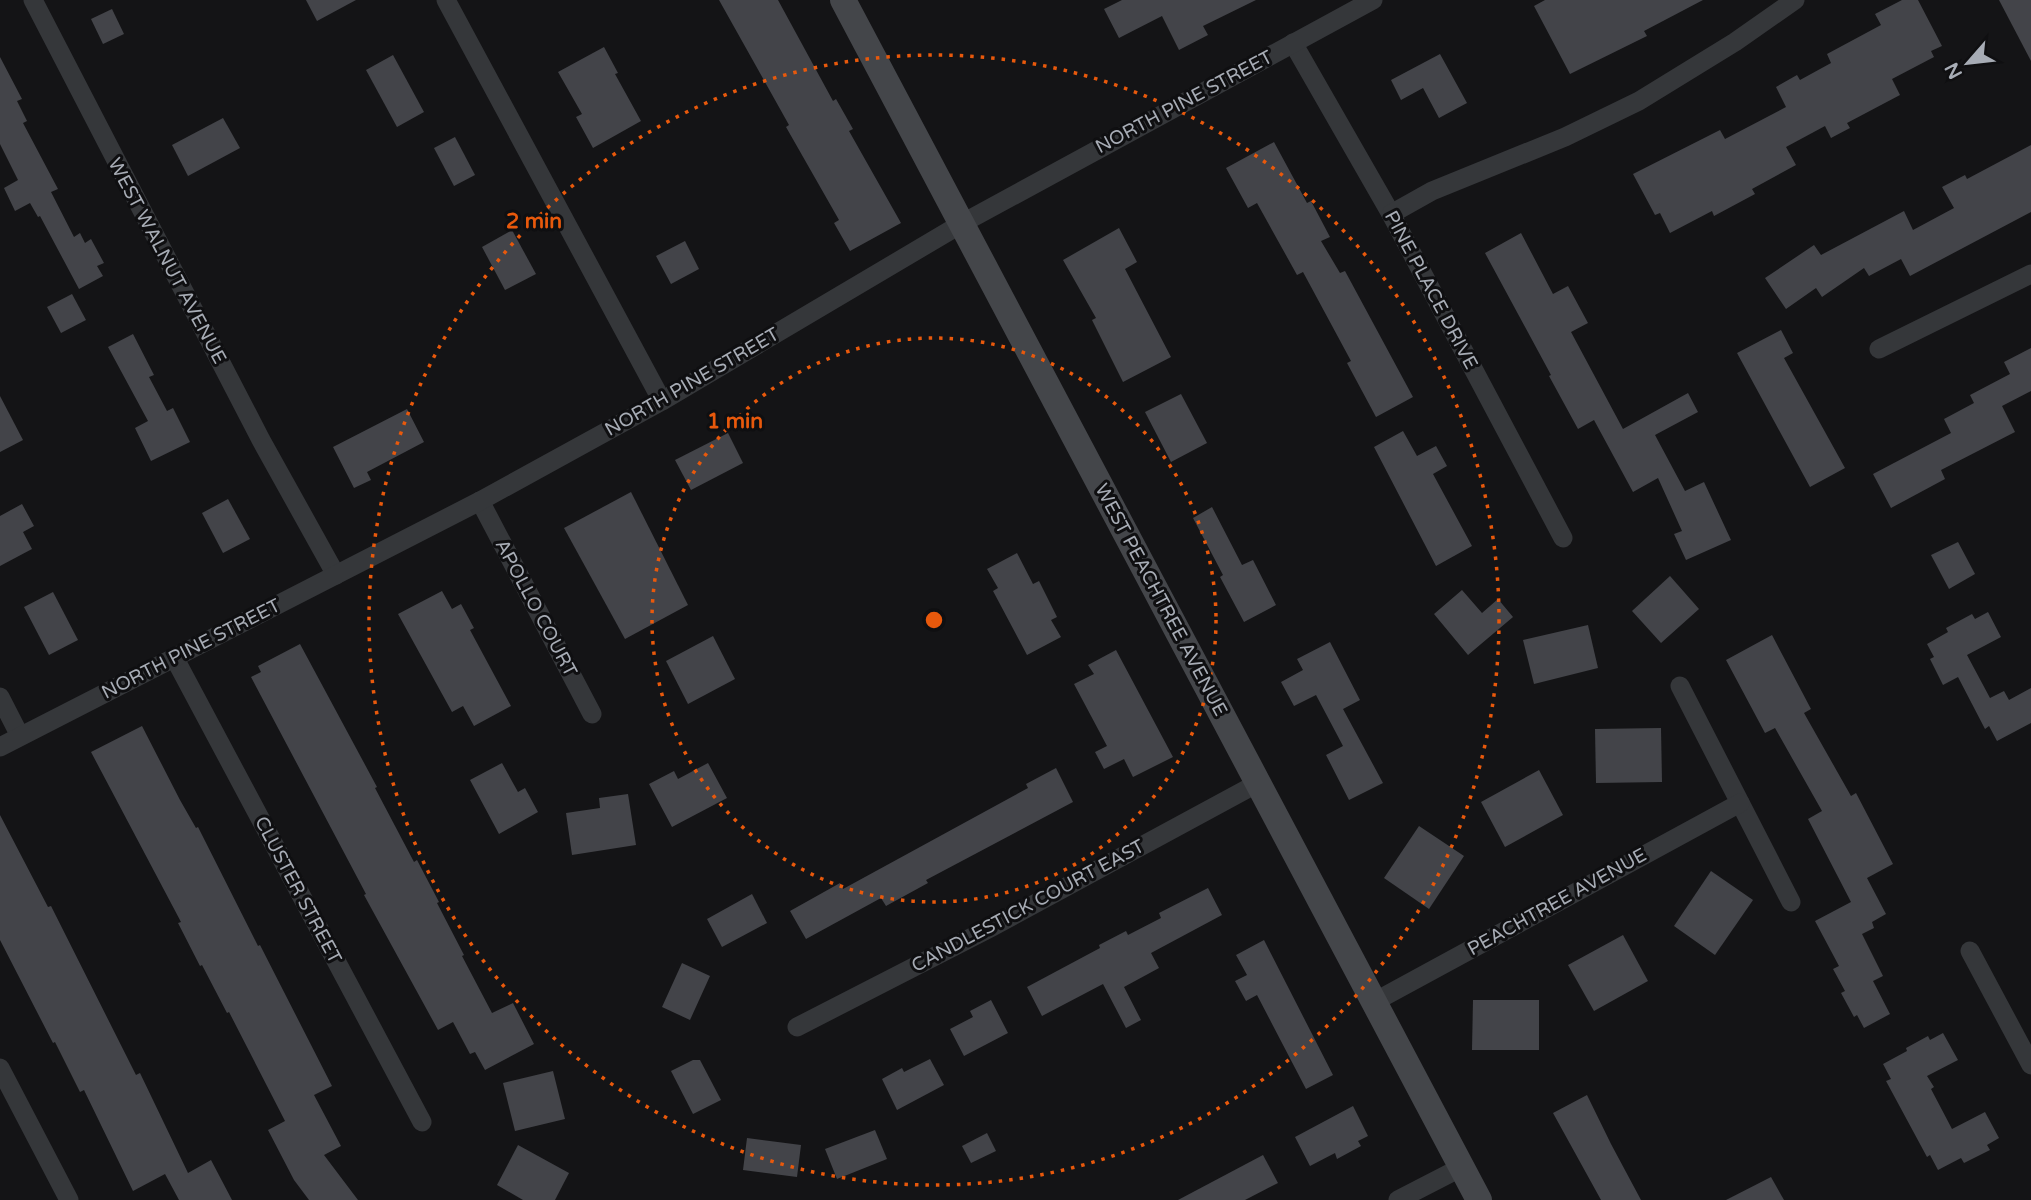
<svg xmlns="http://www.w3.org/2000/svg" width="2031" height="1200" viewBox="0 0 2031 1200" font-family="'Varela Round',sans-serif">
  <style>
    .building { fill: #434449 }
    .lines { fill: none; stroke-linecap: round; stroke-linejoin: round }
    .street { stroke: #35373a; stroke-width: 19 }
    .secondary { stroke: #44464a; stroke-width: 26 }
    .ring { fill: none; stroke: #e8590c; stroke-width: 3.5; stroke-dasharray: 3.5 7 }
    .labels { text-anchor: middle; dominant-baseline: central; stroke-width: 6; stroke-linejoin: round; paint-order: stroke }
    .street-label { font-size: 19px; fill: #a7acb5; stroke: #0f0f11 }
    .centre { fill: #e8590c; stroke: #0f0f11; stroke-width: 3.5 }
    .ring-label { font-size: 21px; text-anchor: middle; font-weight: bold; fill: #e8590c; stroke: #0f0f11; stroke-width: 6; stroke-linejoin: round; paint-order: stroke }
  </style>
  <rect width="100%" height="100%" fill="#141416"/>
  <g class="building">
    <path d="M306 0H356L317 21Z"/>
    <path d="M719 0H778L833 101 836 99 853 129 849 131 901 223 850 251 834 223 839 220 786 127 789 125Z"/>
    <path d="M1122 0H1256L1203 26 1208 35 1179 50 1162 16 1119 38 1104 9Z"/>
    <path d="M1545 0H1703L1644 31 1647 36 1570 74 1534 6Z"/>
    <path d="M1902 0H1918L1942 46 1931 51 1934 57 1892 79 1900 95 1847 123 1850 128 1831 138 1825 126 1786 147 1796 165 1752 189 1755 194 1714 216 1712 211 1670 233 1660 213 1655 215 1633 174 1720 130 1725 139 1786 107 1776 87 1797 75 1800 80 1831 63 1827 54 1881 25 1875 14Z"/>
    <path d="M1999 0H2031V61Z"/>
    <path d="M112 9 124 34 103 44 91 19Z"/>
    <path d="M604 47 618 73 615 74 641 121 593 148 576 117 582 114 558 72Z"/>
    <path d="M1440 54 1467 103 1439 118 1423 88 1401 100 1391 80Z"/>
    <path d="M393 55 424 112 397 127 366 70Z"/>
    <path d="M0 57 22 99 17 101 27 121 23 123 58 189 51 192 74 237 80 233 85 243 91 239 104 263 97 266 103 276 79 289 40 216 38 217 30 203 15 211 4 188 18 180 0 144Z"/>
    <path d="M223 118 240 148 188 176 172 145Z"/>
    <path d="M455 137 475 175 454 186 434 148Z"/>
    <path d="M1274 142 1307 203 1311 201 1330 237 1321 241 1340 273 1345 271 1413 397 1376 417 1347 363 1351 361 1303 272 1297 275 1257 203 1248 208 1226 168Z"/>
    <path d="M2031 145V212L1910 276 1901 259 1869 276 1864 268 1822 297 1816 288 1786 309 1765 278 1814 245 1821 255 1904 211 1913 230 1954 208 1942 187 1965 175 1967 179Z"/>
    <path d="M1119 228 1137 262 1125 269 1171 357 1123 382 1092 320 1096 318 1063 260Z"/>
    <path d="M512 230 536 274 505 290 482 247Z"/>
    <path d="M1521 233 1553 294 1568 286 1588 323 1571 332 1623 429 1688 393 1698 412 1655 435 1685 491 1704 482 1731 540 1686 560 1674 534 1682 531 1658 478 1633 492 1594 420 1578 429 1549 376 1551 375 1485 253Z"/>
    <path d="M685 241 699 269 671 284 656 256Z"/>
    <path d="M72 294 86 320 61 333 47 307Z"/>
    <path d="M1781 330 1793 353 1784 358 1845 468 1810 487 1737 353Z"/>
    <path d="M133 334 154 375 149 377 167 411 173 408 190 442 151 461 135 428 148 421 108 347Z"/>
    <path d="M2031 348V391L2002 406 2015 432 1941 470 1945 479 1891 508 1873 474 1951 433 1944 419 1974 403 1970 395 2010 374 2004 362Z"/>
    <path d="M1181 394 1207 443 1171 462 1145 412Z"/>
    <path d="M0 396 23 440 0 452Z"/>
    <path d="M407 409 424 442 367 472 371 480 354 488 333 447Z"/>
    <path d="M1403 431 1417 456 1436 446 1447 466 1433 474 1472 546 1436 566 1374 447Z"/>
    <path d="M728 433 743 463 691 490 675 460Z"/>
    <path d="M631 492 688 605 625 639 564 528Z"/>
    <path d="M228 499 250 539 223 553 202 513Z"/>
    <path d="M22 504 34 526 23 532 32 549 0 566V516Z"/>
    <path d="M1212 507 1242 565 1253 560 1276 605 1244 622 1220 577 1223 575 1193 518Z"/>
    <path d="M1958 542 1975 574 1949 589 1931 555Z"/>
    <path d="M1017 553 1033 584 1039 581 1057 617 1051 620 1061 637 1027 655 993 591 998 588 987 569Z"/>
    <path d="M1670 576 1699 609 1661 643 1632 611Z"/>
    <path d="M1462 590 1482 613 1498 599 1513 617 1468 655 1434 614Z"/>
    <path d="M442 591 452 609 461 604 474 628 470 630 511 706 474 726 463 706 452 712 398 614Z"/>
    <path d="M53 592 78 640 49 655 24 607Z"/>
    <path d="M1988 612 2001 637 1967 655 1990 698 2004 691 2009 700 2031 688V723L1997 741 1989 726 1985 729 1958 677 1943 685 1930 659 1934 657 1927 644 1948 632 1946 628 1972 614 1975 619Z"/>
    <path d="M1588 625 1598 668 1534 684 1523 640Z"/>
    <path d="M1772 635 1811 709 1804 713 1851 796 1856 793 1893 864 1867 878 1886 914 1872 922 1874 928 1862 934 1883 976 1873 981 1890 1014 1864 1028 1857 1015 1854 1017 1841 993 1845 991 1833 969 1839 966 1815 921 1851 902 1808 819 1822 811 1775 728 1765 733 1726 660Z"/>
    <path d="M713 636 735 679 688 704 666 661Z"/>
    <path d="M1330 642 1360 700 1343 709 1383 783 1349 800 1326 755 1343 746 1316 695 1294 706 1281 682 1303 670 1297 659Z"/>
    <path d="M300 644 377 787 375 788 414 862 417 860 439 902 437 903 464 955 462 956 492 1013 513 1003 534 1044 485 1070 475 1052 470 1054 453 1022 438 1030 364 895 366 894 251 677 261 672 258 666Z"/>
    <path d="M1116 650 1173 757 1133 777 1124 759 1104 769 1095 752 1107 746 1074 684 1094 674 1088 665Z"/>
    <path d="M142 726 180 800 196 828 198 827 258 946 260 945 332 1086 314 1095 341 1146 324 1155 358 1200H309L294 1180 268 1130 285 1121 229 1012 227 1013 202 965 200 966 178 923 181 922 91 752Z"/>
    <path d="M1661 728 1662 782 1596 783 1595 729Z"/>
    <path d="M502 763 518 792 525 788 538 812 499 834 470 780Z"/>
    <path d="M708 763 727 798 672 827 649 784 674 771 678 779Z"/>
    <path d="M1056 768 1073 802 926 880 928 883 886 906 881 898 806 939 790 911 840 883 843 889 1028 788 1026 784Z"/>
    <path d="M1539 770 1563 815 1505 847 1481 802Z"/>
    <path d="M628 794 636 845 572 855 566 813 600 808 599 798Z"/>
    <path d="M0 815 48 907 51 906 136 1075 140 1073 188 1173 211 1160 232 1200H179L165 1174 133 1191 84 1090 80 1092 55 1042 53 1043 0 940Z"/>
    <path d="M1419 826 1464 856 1429 909 1384 878Z"/>
    <path d="M1711 871 1753 900 1715 955 1674 926Z"/>
    <path d="M1208 888 1222 915 1151 953 1159 968 1124 987 1141 1020 1126 1028 1103 984 1042 1016 1027 987 1100 948 1099 945 1126 931 1128 935 1161 918 1159 913Z"/>
    <path d="M752 894 767 923 722 947 707 919Z"/>
    <path d="M1623 935 1648 981 1594 1011 1568 965Z"/>
    <path d="M1264 940 1333 1075 1306 1089 1257 995 1246 1001 1235 981 1247 975 1236 955Z"/>
    <path d="M682 963 710 976 690 1020 662 1007Z"/>
    <path d="M991 1000 1008 1033 964 1056 950 1029 973 1017 970 1011Z"/>
    <path d="M1473 1000H1539V1050H1472Z"/>
    <path d="M1943 1033 1958 1060 1927 1076 1934 1087 1931 1089 1952 1129 1985 1112 1999 1138 1987 1145 1990 1150 1964 1163 1961 1158 1938 1170 1930 1155 1927 1157 1886 1081 1891 1079 1883 1064 1907 1051 1906 1048 1928 1036 1930 1040Z"/>
    <path d="M930 1059 944 1085 897 1110 882 1079 902 1068 904 1072Z"/>
    <path d="M693 1060H700L721 1100 693 1114 671 1071Z"/>
    <path d="M553 1071 565 1119 515 1131 503 1083Z"/>
    <path d="M1587 1095 1611 1144 1641 1200H1601L1553 1113Z"/>
    <path d="M1353 1106 1368 1136 1358 1141 1361 1146 1337 1159 1335 1153 1310 1166 1295 1137Z"/>
    <path d="M875 1130 887 1159 837 1179 825 1149Z"/>
    <path d="M987 1133 996 1151 971 1163 962 1146Z"/>
    <path d="M747 1138 801 1145 797 1177 743 1170Z"/>
    <path d="M518 1145 569 1173 555 1200H523L497 1185Z"/>
    <path d="M1263 1155 1278 1183 1245 1200H1178Z"/>
    <path d="M1771 1177 1784 1200H1726Z"/>
  </g>
  <g class="lines">
    <g class="street">
      <path d="M33 0 261 440 336 575"/>
      <path d="M446 0 662 401"/>
      <path d="M1293 43 1391 214 1563 538"/>
      <path d="M1391 214 1432 191 1565 137 1639 101 1735 42 1795 0"/>
      <path d="M1879 349 2031 274"/>
      <path d="M480 501 592 714"/>
      <path d="M174 657 422 1122"/>
      <path d="M1680 686 1791 902"/>
      <path d="M0 697 20 736"/>
      <path d="M0 747 480 501 662 401 961 224 1373 0"/>
      <path d="M1970 951 2031 1065"/>
      <path d="M1374 1002 1740 803"/>
      <path d="M797 1027 990 928 1258 783"/>
      <path d="M0 1068 69 1200"/>
      <path d="M1398 1200 1462 1167"/>
    </g>
    <path class="secondary" d="M843 0 1479 1200"/>
  </g>
  <g class="ring">
    <circle cx="934" cy="620" r="282"/>
    <circle cx="934" cy="620" r="565"/>
  </g>
  <g class="labels">
    <g class="street-label">
      <text transform="translate(1184 102) rotate(-28)">NORTH PINE STREET</text>
      <text transform="translate(167 261) rotate(62)">WEST WALNUT AVENUE</text>
      <text transform="translate(1431 290) rotate(62)">PINE PLACE DRIVE</text>
      <text transform="translate(692 382) rotate(-30)">NORTH PINE STREET</text>
      <text transform="translate(1161 600) rotate(62)">WEST PEACHTREE AVENUE</text>
      <text transform="translate(536 608) rotate(62)">APOLLO COURT</text>
      <text transform="translate(191 649) rotate(-27)">NORTH PINE STREET</text>
      <text transform="translate(298 890) rotate(62)">CLUSTER STREET</text>
      <text transform="translate(1557 902) rotate(-29)">PEACHTREE AVENUE</text>
      <text transform="translate(1028 906) rotate(-28)">CANDLESTICK COURT EAST</text>
    </g>
  </g>
  <circle cx="934" cy="620" r="10" class="centre"/>
  <g class="ring-label">
    <text x="534" y="228">2 min</text>
    <text x="735" y="428">1 min</text>
  </g>
  <g transform="translate(1968 63) rotate(242)" stroke="#0f0f11" stroke-width="5" paint-order="stroke">
  <path d="M0-5L12 26L0 18L-12 26Z" fill="#a7acb5"/>
  <text y="-10" font-size="19" font-weight="bold" text-anchor="middle" fill="#a7acb5">N</text>
  </g>
</svg>
